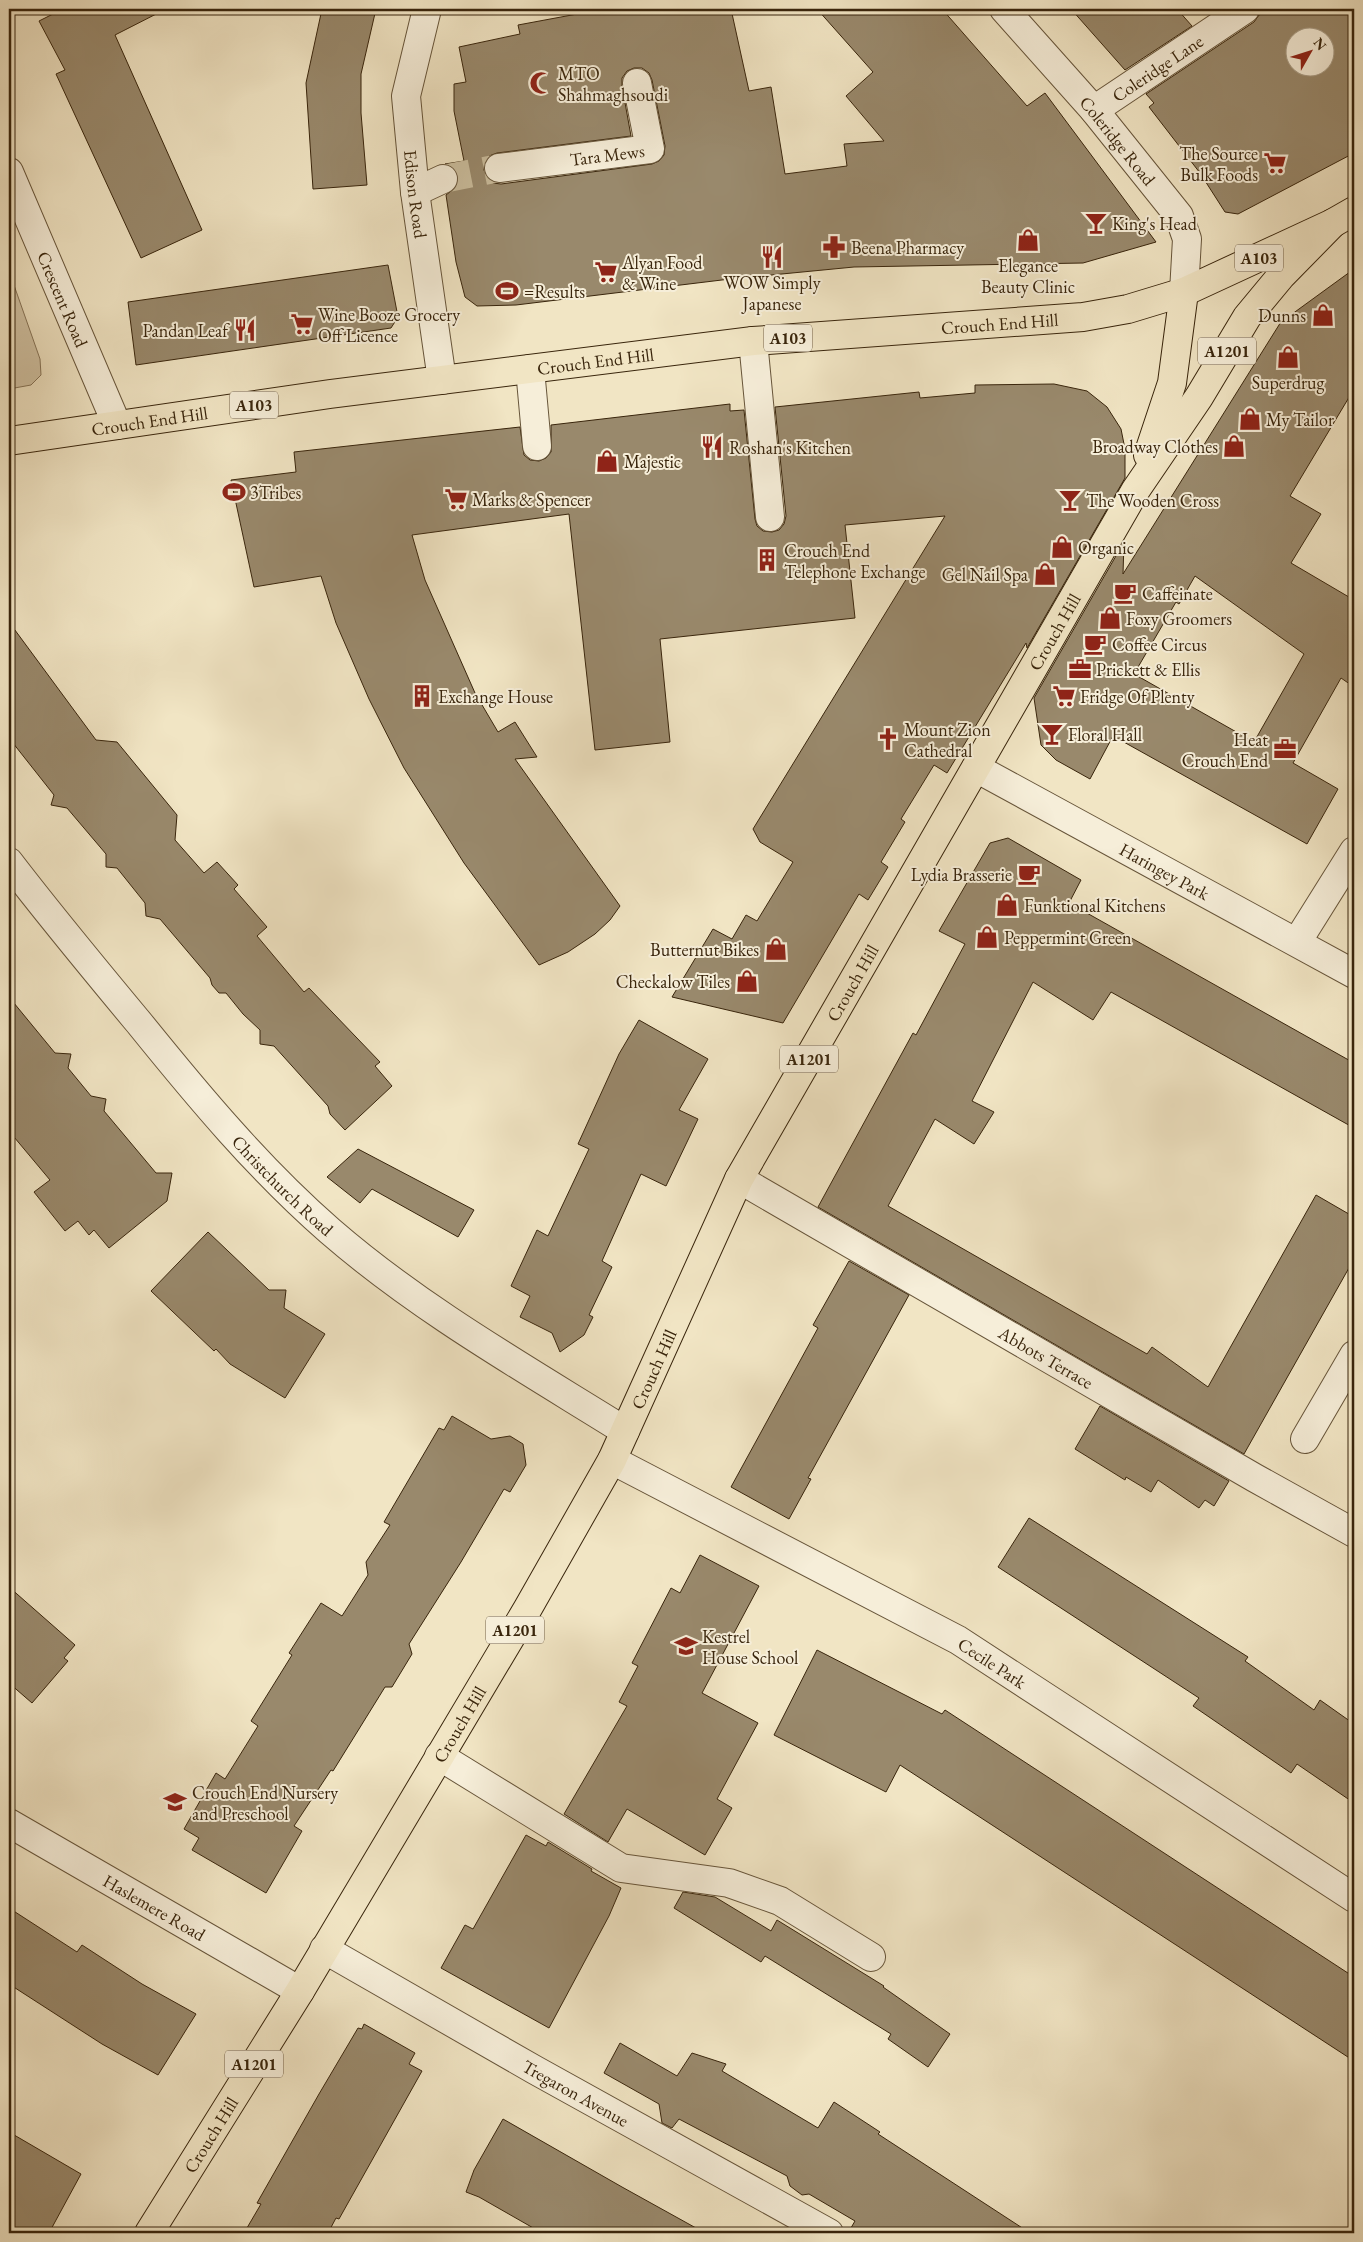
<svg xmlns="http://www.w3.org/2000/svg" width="1363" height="2242" viewBox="0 0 1363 2242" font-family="'EB Garamond',serif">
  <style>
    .green { fill: #d2c4a5; stroke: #867458 }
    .building { fill: #99896c; stroke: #39250c; fill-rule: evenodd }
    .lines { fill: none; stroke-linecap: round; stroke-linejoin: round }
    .minor-tunnel { stroke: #ccbf9f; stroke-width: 28; stroke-dasharray: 28 14; stroke-linecap: butt }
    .minor-casing { stroke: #67553a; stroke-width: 30 }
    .major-casing { stroke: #39250c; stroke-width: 30 }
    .minor { stroke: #f6eed9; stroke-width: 28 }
    .major { stroke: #f1e5c4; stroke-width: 28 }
    .labels { text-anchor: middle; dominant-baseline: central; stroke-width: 4; stroke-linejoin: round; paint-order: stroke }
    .shield { fill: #f6eed9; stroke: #72614a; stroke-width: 1 }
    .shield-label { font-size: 16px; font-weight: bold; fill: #39250c }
    .street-label { font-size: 18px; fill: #39250c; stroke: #f6eed9 }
    .poi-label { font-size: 18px; fill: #39250c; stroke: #f6eed9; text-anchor: start }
  </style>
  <rect width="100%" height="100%" fill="#f1e5c4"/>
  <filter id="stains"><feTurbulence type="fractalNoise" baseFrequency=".004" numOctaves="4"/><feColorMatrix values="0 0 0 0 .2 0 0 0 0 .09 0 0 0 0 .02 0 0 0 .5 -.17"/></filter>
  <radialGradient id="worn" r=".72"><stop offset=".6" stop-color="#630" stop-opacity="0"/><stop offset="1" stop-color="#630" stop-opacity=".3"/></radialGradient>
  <path class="green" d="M9 271 40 359 41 375 31 385 9 389Z"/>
  <g class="building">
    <path d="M63 9H166L115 35 202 230 141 258 56 74 65 70 39 21Z"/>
    <path d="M322 9H376L361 74V113L367 185 313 189 306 83Z"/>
    <path d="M604 9H731L749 91 771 87 785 174 847 166 844 144 884 141 846 96 873 72 817 9H942L1027 106 1045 93 1156 242 1083 263 854 267 730 279 516 305 477 306 465 297 456 262 446 195 455 188 459 180 457 172 452 167 445 164 464 161 454 111V84L466 82 459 47 520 34 518 25ZM634 68H642L649 73 652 80 665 146 664 155 659 161 652 164 501 184 493 183 487 178 484 170V162L489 156 497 153 631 136 622 86V78L627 71Z"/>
    <path d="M1071 9H1177L1192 26 1125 70Z"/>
    <path d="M1270 9H1354V153L1238 214 1225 212 1200 173 1149 107 1154 103 1146 94 1254 22 1259 15ZM1296 38H1326V68H1296Z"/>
    <path d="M388 265 398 317 391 328 136 365 128 302Z"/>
    <path d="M1354 269V389L1290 496 1321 514 1291 563 1354 600V687L1341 678 1293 763 1338 789 1307 844 1113 736 1090 779 1056 760 1041 745 1034 698 1124 542 1123 574 1284 317H1288ZM1195 576 1304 654 1254 742 1134 674 1176 602 1179 604Z"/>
    <path d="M1054 384 1087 391 1107 407 1121 429 1125 449V478L1027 648 1026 643 947 773 934 765 901 819 905 822 881 862 888 867 868 900 859 894 783 1023 672 997 713 929 732 939 746 915 757 921 793 862 760 842 753 829 945 516 845 525 855 618 660 639 670 742 595 750 569 514 412 535 425 580 475 693 498 732 515 722 537 757 515 759 620 906 610 920 595 934 568 952 539 965 464 863 404 768 369 699 336 623 321 576 254 587 231 480 296 472 294 452 520 427 524 455 530 460 539 461 546 458 551 452V425L730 404V411L744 410 755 519 757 526 763 531 772 532 779 530 784 524 786 516 775 407 919 392 920 398 975 393V385Z"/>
    <path d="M9 622 96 740 117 742 177 815 175 840 204 873 217 862 238 885 234 889 267 927 257 936 304 992 309 988 380 1062 375 1066 392 1086 345 1130 330 1114 328 1106 274 1046 260 1044V1030L243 1014 226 993H219L212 985 210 978 160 919 146 916 145 903 117 868 106 867V854L67 808 51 805 54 795 9 738Z"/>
    <path d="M1008 838 1081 880 1069 903 1354 1063V1128L1111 992 1093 1020 1033 982 972 1101 994 1112 974 1144 935 1119 888 1206 1147 1354 1152 1347 1208 1387 1316 1195 1354 1217V1259L1244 1454 818 1207 913 1033 916 1035 965 944 939 931 990 843Z"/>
    <path d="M9 997 55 1053 71 1054 68 1068 91 1096 106 1099 104 1111 156 1173H172L167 1201 109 1248 94 1230 89 1235 78 1221 65 1231 34 1192 50 1180 9 1131Z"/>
    <path d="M639 1020 708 1059 679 1110 698 1119 666 1186 641 1174 602 1261 612 1267 589 1315 593 1317 584 1335 560 1352 552 1333 520 1317 530 1296 511 1286 537 1230 548 1236 589 1149 578 1144 619 1054Z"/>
    <path d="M358 1149 474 1210 458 1237 372 1189 360 1203 327 1177Z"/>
    <path d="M208 1232 269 1290H286L284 1308 325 1334 285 1398 230 1364 216 1349 214 1351 151 1291Z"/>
    <path d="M849 1261 909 1295 808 1478 811 1479 789 1519 731 1487 818 1328 813 1325Z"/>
    <path d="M1100 1406 1229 1481 1214 1506 1205 1500 1199 1508 1158 1480 1151 1492 1126 1477 1125 1480 1075 1449Z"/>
    <path d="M452 1416 491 1439 510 1436 523 1444 526 1465 510 1492 504 1489 461 1562 409 1644 412 1654 392 1687H385L333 1771 331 1770 294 1826 302 1831 266 1893 192 1850 199 1838 184 1829 216 1773 225 1779 258 1726 251 1721 292 1655 289 1653 321 1603 342 1616 368 1575 366 1562 390 1525 384 1522 439 1428 444 1430Z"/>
    <path d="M1029 1518 1248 1657 1245 1661 1314 1710 1320 1700 1354 1724V1803L1297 1764 1291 1773 1193 1706 1199 1698 998 1567Z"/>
    <path d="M700 1555 759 1586 702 1693 758 1723 717 1799 732 1808 705 1855 627 1809 608 1842 564 1814 627 1706 619 1702 638 1666 632 1663 671 1588 680 1593Z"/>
    <path d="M9 1587 75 1645 64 1658 68 1661 32 1703 9 1683Z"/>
    <path d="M817 1650 942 1714 945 1710 1354 1977V2061L900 1765 886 1792 774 1735Z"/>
    <path d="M526 1835 546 1846 548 1842 592 1869 591 1871 621 1888 609 1916 549 2028 441 1968 465 1925 473 1929Z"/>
    <path d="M683 1892 715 1897 771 1931 777 1920 884 1986 883 1987 950 2034 928 2067 888 2039 891 2034 765 1956 761 1962 674 1908Z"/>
    <path d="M9 1908 77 1952 82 1945 142 1984 196 2014 158 2075 102 2044 9 1984Z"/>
    <path d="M364 2024 415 2053 409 2064 422 2071 339 2219 336 2218 328 2233H244L261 2204 257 2203 319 2094 358 2028 362 2029Z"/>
    <path d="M620 2043 677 2076 692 2053 726 2064 722 2071 818 2128 834 2102 880 2132 878 2134 1030 2233H848L855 2221 809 2194 802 2195 790 2186 787 2176 679 2119 672 2128 662 2123 659 2104 604 2073Z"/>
    <path d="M503 2119 622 2187 705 2233H542L479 2197 466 2192 474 2170Z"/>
    <path d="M9 2132 81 2174 49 2233H9Z"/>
  </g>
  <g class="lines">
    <path class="minor-tunnel" d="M443 179 499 168"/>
    <defs>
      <g id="minor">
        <path id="s1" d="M427 9 406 96 415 192 442 380"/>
        <path id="s2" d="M1004 9 1094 110 1179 216 1187 239 1184 292"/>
        <path id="s3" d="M1094 110 1245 9"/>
        <path id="s4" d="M499 168 650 149 637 83"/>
        <path id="s5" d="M9 172 117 425"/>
        <path d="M415 192 443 179"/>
        <path d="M753 341 770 517"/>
        <path d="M530 369 537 446"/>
        <path id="s6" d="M976 768 1354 974"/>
        <path id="s7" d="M9 862C51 917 96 971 140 1024 199 1097 259 1169 330 1231 420 1309 524 1368 625 1431"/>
        <path d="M1297 942 1354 851"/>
        <path id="s8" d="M739 1179 1255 1478 1354 1533"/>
        <path d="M1305 1439 1354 1355"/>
        <path id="s9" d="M612 1460 958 1640 1354 1898"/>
        <path d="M439 1756 621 1868 729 1883 780 1901 871 1957"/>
        <path id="s10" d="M9 1823 300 1991"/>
        <path id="s11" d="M324 1949 535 2070 829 2233"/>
      </g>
      <g id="major">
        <path id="s12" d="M9 441 330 394 753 341 1083 317 1128 309 1184 292 1333 223 1354 211"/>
        <path d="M1148 455 1172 383 1184 292"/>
        <path id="s13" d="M149 2233 300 1991 528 1608 612 1460 739 1179 1135 491 1199 397 1247 317 1281 276 1333 223"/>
      </g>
    </defs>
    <use href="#minor" class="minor-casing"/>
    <use href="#major" class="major-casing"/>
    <use href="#minor" class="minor"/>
    <use href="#major" class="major"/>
  </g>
  <defs>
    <symbol id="mosque-bare" viewBox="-9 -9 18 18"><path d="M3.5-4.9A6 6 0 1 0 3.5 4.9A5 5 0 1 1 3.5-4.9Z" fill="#8f2418" stroke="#f6eed9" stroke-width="2.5" paint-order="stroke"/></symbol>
    <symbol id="supermarket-bare" viewBox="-9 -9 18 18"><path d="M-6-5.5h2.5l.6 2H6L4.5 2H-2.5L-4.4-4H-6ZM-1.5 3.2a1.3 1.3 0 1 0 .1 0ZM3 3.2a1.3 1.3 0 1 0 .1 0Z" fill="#8f2418" stroke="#f6eed9" stroke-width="2.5" paint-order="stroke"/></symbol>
    <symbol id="bar-bare" viewBox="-9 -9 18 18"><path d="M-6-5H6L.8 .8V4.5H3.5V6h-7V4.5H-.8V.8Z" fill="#8f2418" stroke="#f6eed9" stroke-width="2.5" paint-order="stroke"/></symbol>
    <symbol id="shop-bare" viewBox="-9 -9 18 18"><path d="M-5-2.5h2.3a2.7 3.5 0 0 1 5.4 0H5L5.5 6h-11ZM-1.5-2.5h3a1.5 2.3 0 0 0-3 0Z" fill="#8f2418" stroke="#f6eed9" stroke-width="2.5" paint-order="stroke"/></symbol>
    <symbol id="pharmacy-bare" viewBox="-9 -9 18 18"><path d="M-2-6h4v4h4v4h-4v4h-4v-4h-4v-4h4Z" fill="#8f2418" stroke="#f6eed9" stroke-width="2.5" paint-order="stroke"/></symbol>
    <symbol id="restaurant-bare" viewBox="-9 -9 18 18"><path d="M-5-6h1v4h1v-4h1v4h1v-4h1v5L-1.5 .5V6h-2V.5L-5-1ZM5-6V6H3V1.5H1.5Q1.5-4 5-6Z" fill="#8f2418" stroke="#f6eed9" stroke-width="2.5" paint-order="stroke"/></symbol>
    <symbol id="stadium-bare" viewBox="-9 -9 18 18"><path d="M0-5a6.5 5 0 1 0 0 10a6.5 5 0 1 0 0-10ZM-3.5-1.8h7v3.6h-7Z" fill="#8f2418" stroke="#f6eed9" stroke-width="2.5" paint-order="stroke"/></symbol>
    <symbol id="building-bare" viewBox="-9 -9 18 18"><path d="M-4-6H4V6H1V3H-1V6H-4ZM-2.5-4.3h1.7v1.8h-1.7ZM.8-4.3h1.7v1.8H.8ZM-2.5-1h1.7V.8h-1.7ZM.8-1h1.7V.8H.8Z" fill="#8f2418" stroke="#f6eed9" stroke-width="2.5" paint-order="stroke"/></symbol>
    <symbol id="cafe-bare" viewBox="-9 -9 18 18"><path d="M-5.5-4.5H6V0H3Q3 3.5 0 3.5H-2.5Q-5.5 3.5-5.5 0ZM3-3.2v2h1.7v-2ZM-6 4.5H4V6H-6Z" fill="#8f2418" stroke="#f6eed9" stroke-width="2.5" paint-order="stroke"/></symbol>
    <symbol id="office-bare" viewBox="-9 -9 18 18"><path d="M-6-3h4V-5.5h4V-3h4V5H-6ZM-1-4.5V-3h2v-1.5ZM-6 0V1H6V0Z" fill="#8f2418" stroke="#f6eed9" stroke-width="2.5" paint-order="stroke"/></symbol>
    <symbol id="church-bare" viewBox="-9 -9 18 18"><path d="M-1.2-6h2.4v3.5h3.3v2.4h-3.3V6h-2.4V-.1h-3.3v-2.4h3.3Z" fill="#8f2418" stroke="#f6eed9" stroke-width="2.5" paint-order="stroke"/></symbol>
    <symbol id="school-bare" viewBox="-9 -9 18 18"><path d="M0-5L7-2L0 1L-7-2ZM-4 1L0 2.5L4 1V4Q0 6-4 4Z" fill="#8f2418" stroke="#f6eed9" stroke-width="2.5" paint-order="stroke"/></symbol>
  </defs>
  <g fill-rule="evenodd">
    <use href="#mosque-bare" x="525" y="67" width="32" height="32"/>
    <use href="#supermarket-bare" x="1259" y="147" width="32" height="32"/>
    <use href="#bar-bare" x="1080" y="207" width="32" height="32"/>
    <use href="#shop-bare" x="1012" y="224" width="32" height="32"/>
    <use href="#pharmacy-bare" x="818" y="231" width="32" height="32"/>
    <use href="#restaurant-bare" x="756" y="241" width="32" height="32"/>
    <use href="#supermarket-bare" x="590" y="256" width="32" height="32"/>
    <use href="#stadium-bare" x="491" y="275" width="32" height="32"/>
    <use href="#shop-bare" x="1307" y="299" width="32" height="32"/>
    <use href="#supermarket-bare" x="286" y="308" width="32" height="32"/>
    <use href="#restaurant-bare" x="229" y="314" width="32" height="32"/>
    <use href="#shop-bare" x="1272" y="341" width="32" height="32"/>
    <use href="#shop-bare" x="1234" y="403" width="32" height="32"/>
    <use href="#shop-bare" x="1218" y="430" width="32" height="32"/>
    <use href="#restaurant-bare" x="696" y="431" width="32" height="32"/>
    <use href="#shop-bare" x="591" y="445" width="32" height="32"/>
    <use href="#stadium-bare" x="218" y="476" width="32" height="32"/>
    <use href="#supermarket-bare" x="440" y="483" width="32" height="32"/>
    <use href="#bar-bare" x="1054" y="484" width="32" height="32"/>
    <use href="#shop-bare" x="1046" y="531" width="32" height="32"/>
    <use href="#building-bare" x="751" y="544" width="32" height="32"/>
    <use href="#shop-bare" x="1029" y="558" width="32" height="32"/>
    <use href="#cafe-bare" x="1109" y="577" width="32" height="32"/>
    <use href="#shop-bare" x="1094" y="602" width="32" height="32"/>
    <use href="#cafe-bare" x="1079" y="628" width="32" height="32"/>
    <use href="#office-bare" x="1064" y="653" width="32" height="32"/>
    <use href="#building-bare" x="406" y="680" width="32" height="32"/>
    <use href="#supermarket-bare" x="1048" y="680" width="32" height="32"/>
    <use href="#bar-bare" x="1036" y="718" width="32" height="32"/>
    <use href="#church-bare" x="872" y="723" width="32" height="32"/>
    <use href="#office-bare" x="1269" y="733" width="32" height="32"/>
    <use href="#cafe-bare" x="1013" y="858" width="32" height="32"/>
    <use href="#shop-bare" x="991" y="889" width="32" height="32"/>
    <use href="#shop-bare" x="971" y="921" width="32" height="32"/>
    <use href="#shop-bare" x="760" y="933" width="32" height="32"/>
    <use href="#shop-bare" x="731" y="965" width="32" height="32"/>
    <use href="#school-bare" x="670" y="1630" width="32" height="32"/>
    <use href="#school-bare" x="159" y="1786" width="32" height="32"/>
  </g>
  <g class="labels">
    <g class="shield">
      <rect x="1235" y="244.5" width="48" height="27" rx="4"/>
      <rect x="764" y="324.5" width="48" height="27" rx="4"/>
      <rect x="1198" y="337.5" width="58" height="27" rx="4"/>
      <rect x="230" y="391.5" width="48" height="27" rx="4"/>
      <rect x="780" y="1045.5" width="58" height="27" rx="4"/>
      <rect x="486" y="1616.5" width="58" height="27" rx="4"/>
      <rect x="225" y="2050.5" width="58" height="27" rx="4"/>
    </g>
    <g class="shield-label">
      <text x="1259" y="258">A103</text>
      <text x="788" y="338">A103</text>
      <text x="1227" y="351">A1201</text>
      <text x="254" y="405">A103</text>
      <text x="809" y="1059">A1201</text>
      <text x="515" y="1630">A1201</text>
      <text x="254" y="2064">A1201</text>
    </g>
    <g class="street-label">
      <text stroke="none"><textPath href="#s3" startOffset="76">Coleridge Lane</textPath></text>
      <text stroke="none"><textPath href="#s2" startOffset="174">Coleridge Road</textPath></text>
      <text stroke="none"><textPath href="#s4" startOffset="109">Tara Mews</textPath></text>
      <text stroke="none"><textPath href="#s1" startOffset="188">Edison Road</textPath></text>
      <text stroke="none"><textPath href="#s5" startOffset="138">Crescent Road</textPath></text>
      <text stroke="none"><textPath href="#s12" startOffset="998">Crouch End Hill</textPath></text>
      <text stroke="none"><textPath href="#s12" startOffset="592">Crouch End Hill</textPath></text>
      <text stroke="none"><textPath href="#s12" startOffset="142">Crouch End Hill</textPath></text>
      <text stroke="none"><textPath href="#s13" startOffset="1841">Crouch Hill</textPath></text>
      <text stroke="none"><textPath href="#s6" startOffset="215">Haringey Park</textPath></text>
      <text stroke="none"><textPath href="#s13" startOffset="1436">Crouch Hill</textPath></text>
      <text stroke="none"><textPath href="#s7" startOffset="424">Christchurch Road</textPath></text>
      <text stroke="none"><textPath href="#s8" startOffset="355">Abbots Terrace</textPath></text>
      <text stroke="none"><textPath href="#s13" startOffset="1001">Crouch Hill</textPath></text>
      <text stroke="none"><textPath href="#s9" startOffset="431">Cecile Park</textPath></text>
      <text stroke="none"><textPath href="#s13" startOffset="596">Crouch Hill</textPath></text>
      <text stroke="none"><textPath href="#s10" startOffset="168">Haslemere Road</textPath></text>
      <text stroke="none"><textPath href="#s11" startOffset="290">Tregaron Avenue</textPath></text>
      <text stroke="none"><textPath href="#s13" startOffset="116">Crouch Hill</textPath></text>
    </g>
    <g class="poi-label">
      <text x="558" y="73">MTO<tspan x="558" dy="21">Shahmaghsoudi</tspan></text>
      <text x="1258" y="153" text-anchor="end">The Source<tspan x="1258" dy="21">Bulk Foods</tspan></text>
      <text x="1112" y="223">King's Head</text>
      <text x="851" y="247">Beena Pharmacy</text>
      <text x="622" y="262">Alyan Food<tspan x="622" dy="21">&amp; Wine</tspan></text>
      <text x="1028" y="265" text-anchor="middle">Elegance<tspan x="1028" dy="21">Beauty Clinic</tspan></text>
      <text x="772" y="282" text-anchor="middle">WOW Simply<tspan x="772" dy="21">Japanese</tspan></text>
      <text x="524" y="291">=Results</text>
      <text x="318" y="314">Wine Booze Grocery<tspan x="318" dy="21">Off Licence</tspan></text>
      <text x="1306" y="315" text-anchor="end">Dunns</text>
      <text x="228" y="330" text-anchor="end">Pandan Leaf</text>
      <text x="1288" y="382" text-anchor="middle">Superdrug</text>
      <text x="1266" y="419">My Tailor</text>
      <text x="1218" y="446" text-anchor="end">Broadway Clothes</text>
      <text x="729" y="447">Roshan's Kitchen</text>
      <text x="624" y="461">Majestic</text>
      <text x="250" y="492">3Tribes</text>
      <text x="472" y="499">Marks &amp; Spencer</text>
      <text x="1086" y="500">The Wooden Cross</text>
      <text x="1078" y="547">Organic</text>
      <text x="784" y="550">Crouch End<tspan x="784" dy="21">Telephone Exchange</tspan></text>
      <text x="1028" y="574" text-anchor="end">Gel Nail Spa</text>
      <text x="1142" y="593">Caffeinate</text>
      <text x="1126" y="618">Foxy Groomers</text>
      <text x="1112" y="644">Coffee Circus</text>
      <text x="1096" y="669">Prickett &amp; Ellis</text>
      <text x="438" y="696">Exchange House</text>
      <text x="1080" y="696">Fridge Of Plenty</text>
      <text x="904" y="729">Mount Zion<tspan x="904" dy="21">Cathedral</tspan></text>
      <text x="1068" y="734">Floral Hall</text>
      <text x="1268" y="739" text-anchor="end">Heat<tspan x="1268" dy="21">Crouch End</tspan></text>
      <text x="1012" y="874" text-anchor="end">Lydia Brasserie</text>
      <text x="1024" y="905">Funktional Kitchens</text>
      <text x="1004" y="937">Peppermint Green</text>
      <text x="759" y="949" text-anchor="end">Butternut Bikes</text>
      <text x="730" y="981" text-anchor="end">Checkalow Tiles</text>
      <text x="702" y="1636">Kestrel<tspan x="702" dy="21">House School</tspan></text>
      <text x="192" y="1792">Crouch End Nursery<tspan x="192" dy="21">and Preschool</tspan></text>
    </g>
  </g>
  <rect width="1363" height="2242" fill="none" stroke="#f1e5c4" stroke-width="30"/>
  <rect x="10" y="10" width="1343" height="2222" fill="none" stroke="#39250c" stroke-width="2.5"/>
  <rect x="15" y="15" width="1333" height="2212" fill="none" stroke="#39250c"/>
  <g transform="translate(1310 52) rotate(51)"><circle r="24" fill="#f6eed9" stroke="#aa9e87"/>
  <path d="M0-4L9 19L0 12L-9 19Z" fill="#8f2418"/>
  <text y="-8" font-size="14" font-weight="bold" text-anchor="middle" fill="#39250c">N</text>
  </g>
  <rect width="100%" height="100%" filter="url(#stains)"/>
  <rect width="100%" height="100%" fill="url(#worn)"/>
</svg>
